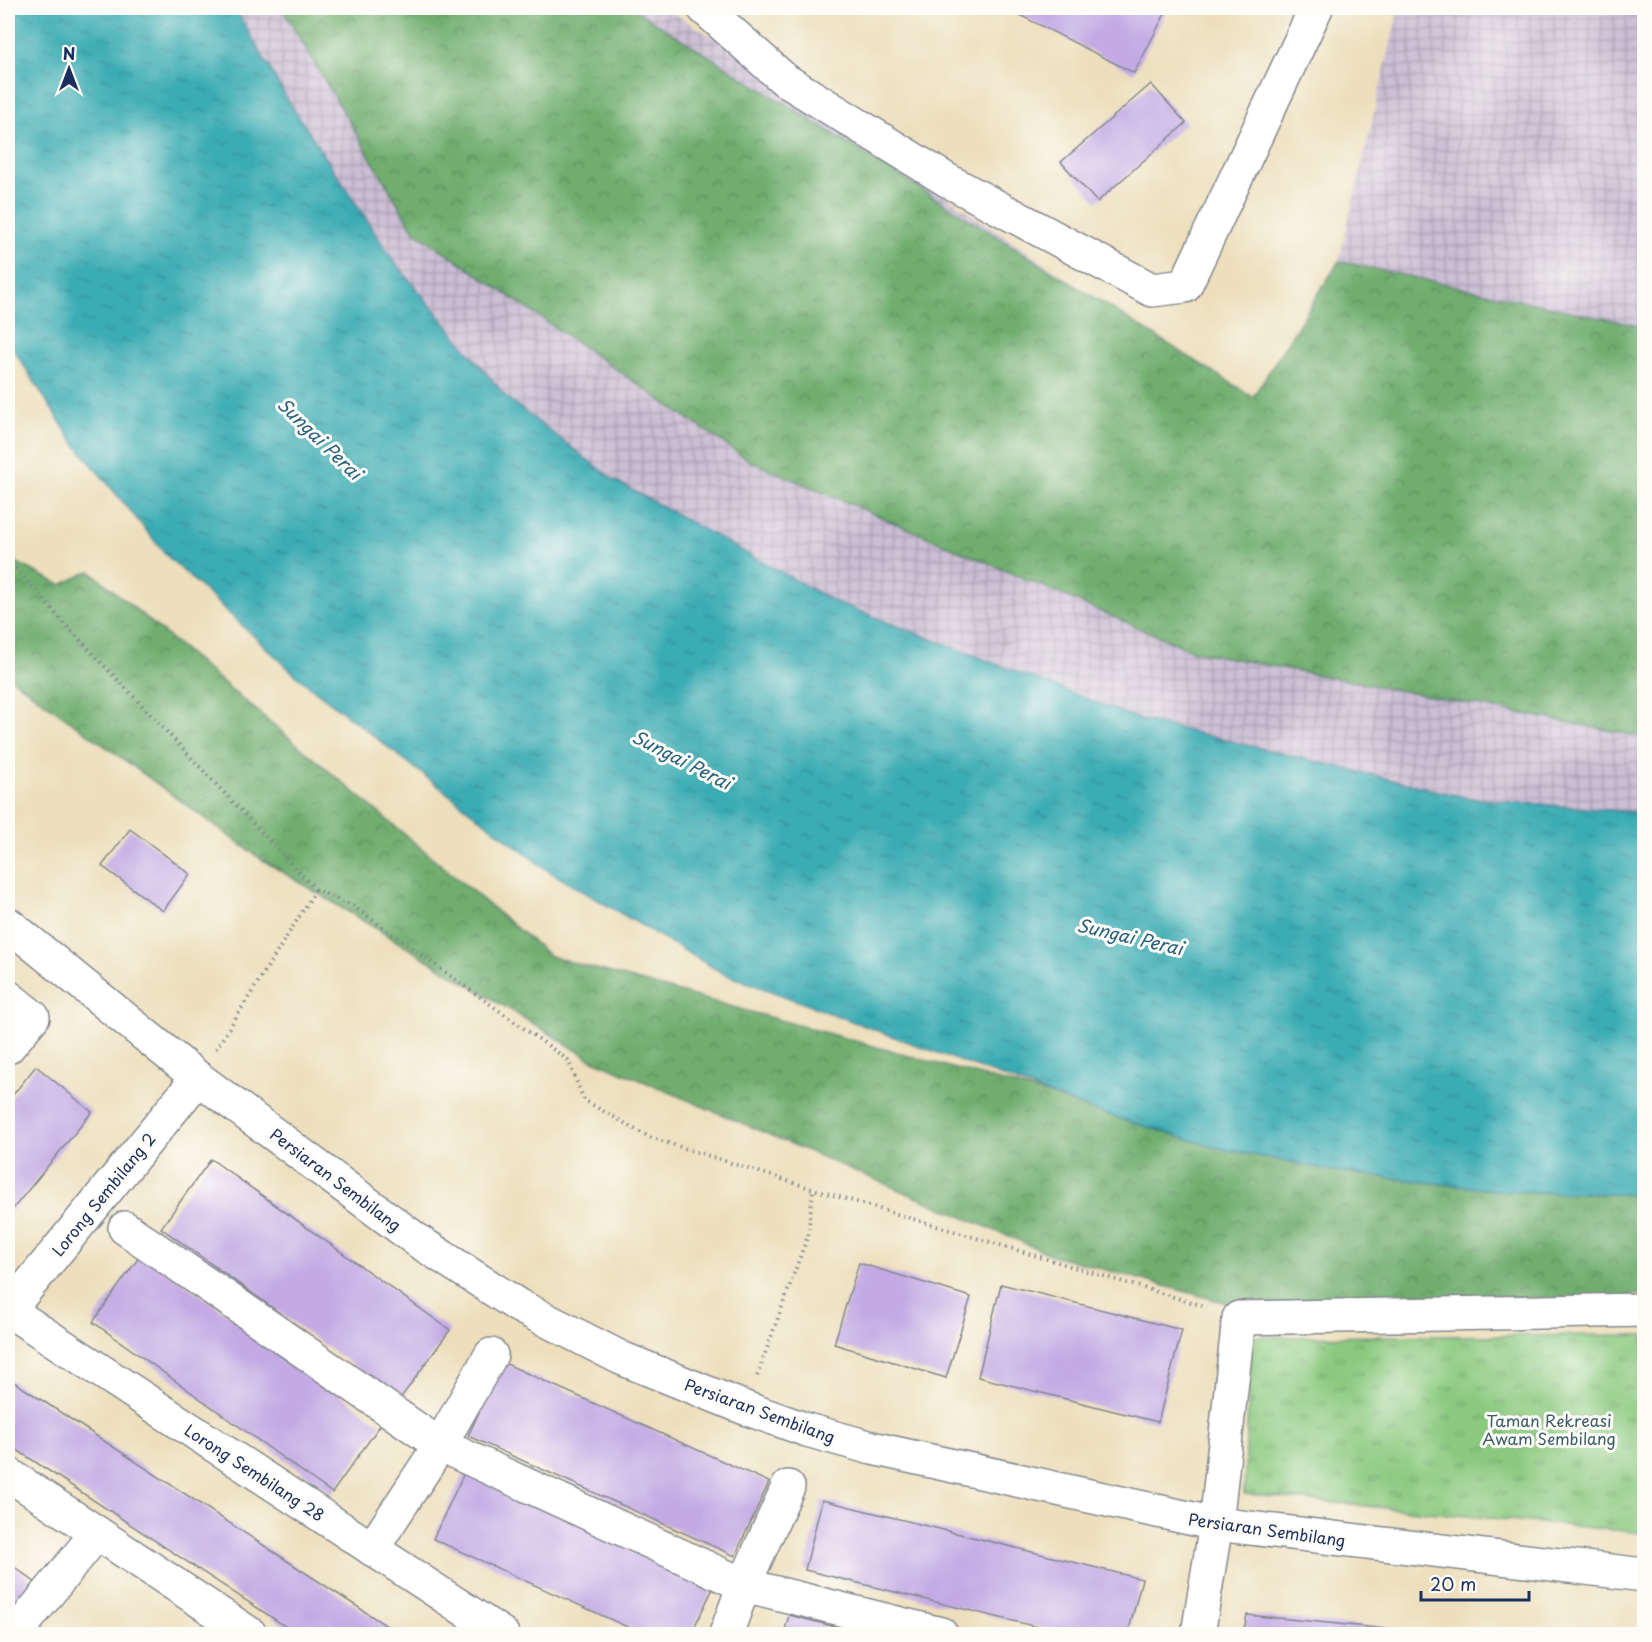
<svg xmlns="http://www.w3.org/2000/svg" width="1652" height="1642" viewBox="0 0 1652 1642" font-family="'Playpen Sans',sans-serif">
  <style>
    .industrial { fill: url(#industrial-grid) }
    .forest { fill: url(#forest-crowns); stroke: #466e66; stroke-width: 1.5 }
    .park { fill: url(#park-tufts); stroke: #537c6e; stroke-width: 1.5 }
    .water { fill: url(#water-ripples); stroke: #2a6e88; stroke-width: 1.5 }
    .building { fill: #c3aae4 }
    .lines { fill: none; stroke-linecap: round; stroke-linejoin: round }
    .minor-casing { stroke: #84878d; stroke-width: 36 }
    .path { stroke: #84878d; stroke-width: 4; stroke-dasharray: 1.5 4.5; stroke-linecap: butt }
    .minor { stroke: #fff; stroke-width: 33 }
    .labels { text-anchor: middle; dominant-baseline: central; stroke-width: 6; stroke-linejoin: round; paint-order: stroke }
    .street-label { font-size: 16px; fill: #1b2f5e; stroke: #fdfcf7 }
    .park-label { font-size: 16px; fill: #3d5d68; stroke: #fdfcf7 }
    .water-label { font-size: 18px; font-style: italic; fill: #276180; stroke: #fdfcf7 }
  </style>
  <defs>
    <pattern id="industrial-grid" width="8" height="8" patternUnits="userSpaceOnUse" patternTransform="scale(1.5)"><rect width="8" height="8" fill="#ccbed4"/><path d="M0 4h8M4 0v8" fill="none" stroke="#a59baf"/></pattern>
    <pattern id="forest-crowns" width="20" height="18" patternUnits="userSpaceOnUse" patternTransform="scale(1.5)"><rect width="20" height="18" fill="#70ad6e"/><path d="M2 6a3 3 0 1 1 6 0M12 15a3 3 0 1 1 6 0" fill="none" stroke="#5b8d5e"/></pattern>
    <pattern id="park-tufts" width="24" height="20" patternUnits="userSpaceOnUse" patternTransform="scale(1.5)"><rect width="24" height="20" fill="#8bc97f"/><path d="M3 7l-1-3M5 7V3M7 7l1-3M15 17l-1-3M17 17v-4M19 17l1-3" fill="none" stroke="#71a46b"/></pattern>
    <pattern id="water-ripples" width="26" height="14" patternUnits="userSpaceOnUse" patternTransform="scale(1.5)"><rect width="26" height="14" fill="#3aacb3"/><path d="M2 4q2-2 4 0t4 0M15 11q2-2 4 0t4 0" fill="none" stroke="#308c95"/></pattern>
  </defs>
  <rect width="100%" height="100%" fill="#fdfcf7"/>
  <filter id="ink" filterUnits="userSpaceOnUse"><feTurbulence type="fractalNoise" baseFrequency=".0167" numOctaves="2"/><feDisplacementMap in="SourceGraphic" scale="12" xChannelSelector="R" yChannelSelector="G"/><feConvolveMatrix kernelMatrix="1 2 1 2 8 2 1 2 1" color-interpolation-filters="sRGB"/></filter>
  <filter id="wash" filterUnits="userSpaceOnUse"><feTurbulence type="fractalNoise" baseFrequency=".008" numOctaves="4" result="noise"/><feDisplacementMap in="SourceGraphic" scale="24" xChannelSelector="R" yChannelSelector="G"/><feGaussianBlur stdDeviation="1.35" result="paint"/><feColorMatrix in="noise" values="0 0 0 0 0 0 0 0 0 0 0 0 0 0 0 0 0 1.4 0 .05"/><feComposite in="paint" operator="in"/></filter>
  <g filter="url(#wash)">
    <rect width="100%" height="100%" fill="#eddfbc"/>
    <path class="industrial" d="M235 8H665L726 45 1077 286 1253 397 1339 261 1399 8H1644V813L1468 798 1139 719 833 601 614 480 506 397 393 260 289 102Z"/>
    <g class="forest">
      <path d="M282 8H632L1253 397 1339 261 1644 327V737L1193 651 750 461 414 231Z"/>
      <path d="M8 558 61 585 90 571 550 956 1050 1095 1092 1110 1214 1147 1339 1172 1504 1191 1644 1195V1295L1241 1307 1052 1255 591 1059 261 859 8 676Z"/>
    </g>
    <path class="park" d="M1644 1335V1533L1244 1494 1251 1337Z"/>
    <path class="water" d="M8 8H235L289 102 393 260 506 397 614 480 833 601 1139 719 1468 798 1644 813V1195L1504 1191 1339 1172 1214 1147 1092 1110 724 974 545 869 300 679 167 556 71 439 8 341Z"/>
    <g id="blocks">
      <g class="building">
        <path d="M1006 8H1168L1134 73Z"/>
        <path d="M1151 84 1186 123 1097 202 1061 162Z"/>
        <path d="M130 829 190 874 163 911 102 866Z"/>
        <path d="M36 1066 92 1112 8 1215V1101Z"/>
        <path d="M211 1159 450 1330 400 1399 161 1228Z"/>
        <path d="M142 1253 381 1424 332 1493 93 1322Z"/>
        <path d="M859 1263 971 1297 946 1378 834 1344Z"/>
        <path d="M1001 1284 1182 1330 1158 1422 978 1377Z"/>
        <path d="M502 1362 769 1482 735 1556 468 1436Z"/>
        <path d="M11 1380 399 1634H297L8 1444V1385Z"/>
        <path d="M465 1471 714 1586 691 1634H643L433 1539Z"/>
        <path d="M822 1500 1142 1579 1128 1634H1066L805 1570Z"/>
        <path d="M8 1562 37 1584 8 1623Z"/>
        <path d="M789 1615 863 1634H784Z"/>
        <path d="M1247 1615 1427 1633V1634H1243Z"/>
      </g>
    </g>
  </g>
  <g filter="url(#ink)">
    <use href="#blocks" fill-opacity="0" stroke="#84878d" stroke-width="1.5"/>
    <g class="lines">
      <defs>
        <g id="minor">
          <path d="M704 8 785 80 947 180 1152 290 1185 286 1316 8"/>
          <path d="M8 924 198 1078 418 1241 519 1306 621 1358 745 1408 807 1430 872 1448 1216 1524 1644 1575"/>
          <path d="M8 997 33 1017 8 1047"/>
          <path d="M125 1228 440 1445 744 1585 941 1634"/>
          <path d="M8 1310 502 1634"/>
          <path d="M8 1311 198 1078"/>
          <path d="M8 1474 250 1634"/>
          <path d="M372 1549 440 1445 491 1355"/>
          <path d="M15 1634 97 1533"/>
          <path d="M726 1634 744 1585 788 1487"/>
          <path d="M1198 1634 1216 1524 1239 1318 1644 1310"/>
        </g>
      </defs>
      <use href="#minor" class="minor-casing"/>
      <g class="path">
        <path d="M8 559 64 623 316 890 353 906 568 1060 584 1100 649 1137 813 1189 1207 1307"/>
        <path d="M216 1049 316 890"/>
        <path d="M757 1376 808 1235 813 1189"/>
      </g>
      <use href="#minor" class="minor"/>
    </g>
  </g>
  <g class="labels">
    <g class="street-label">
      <text transform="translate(336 1179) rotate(37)">Persiaran Sembilang</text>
      <text transform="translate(103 1194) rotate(-51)">Lorong Sembilang 2</text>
      <text transform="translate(760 1410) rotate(20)">Persiaran Sembilang</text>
      <text transform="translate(255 1472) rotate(33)">Lorong Sembilang 28</text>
      <text transform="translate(1267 1529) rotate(8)">Persiaran Sembilang</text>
    </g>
    <g class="park-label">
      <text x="1549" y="1420">Taman Rekreasi<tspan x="1549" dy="18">Awam Sembilang</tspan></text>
    </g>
    <g class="water-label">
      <text transform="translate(320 438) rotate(44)">Sungai Perai</text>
      <text transform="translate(682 759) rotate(27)">Sungai Perai</text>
      <text transform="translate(1130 936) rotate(13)">Sungai Perai</text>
    </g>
  </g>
  <rect width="1652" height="1642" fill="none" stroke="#fdfcf7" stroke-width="30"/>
  <g transform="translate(69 69)" stroke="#fdfcf7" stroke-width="4.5" paint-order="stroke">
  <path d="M0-4.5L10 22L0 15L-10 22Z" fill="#1b2f5e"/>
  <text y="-9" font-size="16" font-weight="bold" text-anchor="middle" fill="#1b2f5e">N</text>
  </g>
  <path d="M1421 1591v9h108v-9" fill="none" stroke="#1b2f5e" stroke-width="3"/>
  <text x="1430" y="1591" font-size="18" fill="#1b2f5e" stroke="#fdfcf7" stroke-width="4.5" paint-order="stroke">20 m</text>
</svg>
